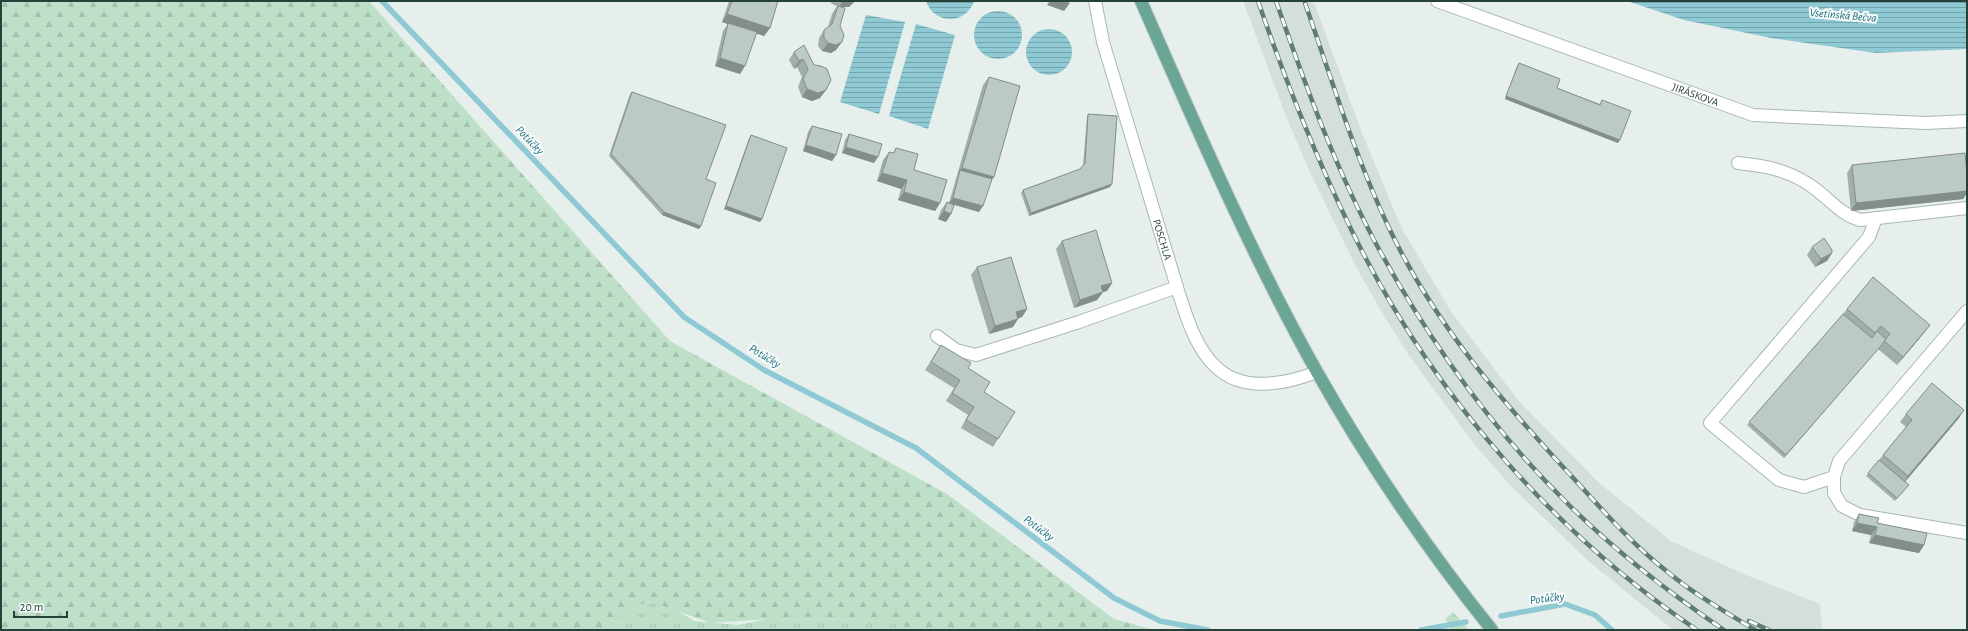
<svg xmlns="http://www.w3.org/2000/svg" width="1968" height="631" viewBox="0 0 1968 631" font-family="'Alegreya Sans',sans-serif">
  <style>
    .built { fill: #d4dfda }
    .grass { fill: url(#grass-tufts) }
    .forest { fill: url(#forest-firs) }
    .water { fill: url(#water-rules) }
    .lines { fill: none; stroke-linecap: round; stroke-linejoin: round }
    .stream { stroke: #8ec9d4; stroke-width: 5.5 }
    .minor-casing { stroke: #a8b8b2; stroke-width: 14 }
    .major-casing { stroke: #c2cac8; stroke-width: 14 }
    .path { stroke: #86b3a5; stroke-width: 2.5; stroke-dasharray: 2 3; stroke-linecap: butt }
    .minor { stroke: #fff; stroke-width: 12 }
    .major { stroke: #6aa596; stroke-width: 12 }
    .rail-casing { stroke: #5f7d75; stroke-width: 4.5 }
    .rail { stroke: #f7fbf9; stroke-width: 3; stroke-dasharray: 9; stroke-linecap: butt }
    .wall { fill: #a1aea9 }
    .shaded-wall { fill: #838d89 }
    .building { fill: #bbcac4; stroke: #838d89 }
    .labels { text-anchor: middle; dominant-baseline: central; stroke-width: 4; stroke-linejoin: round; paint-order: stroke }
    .street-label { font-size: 11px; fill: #24423a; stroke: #f7fbf9 }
    .water-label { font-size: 12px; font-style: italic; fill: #1c6f80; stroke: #f7fbf9 }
  </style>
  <defs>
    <pattern id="grass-tufts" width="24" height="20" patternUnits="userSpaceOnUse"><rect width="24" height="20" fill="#bfe0c8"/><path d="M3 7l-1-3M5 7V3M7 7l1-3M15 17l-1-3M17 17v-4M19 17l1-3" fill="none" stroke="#a4c1ad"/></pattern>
    <pattern id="forest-firs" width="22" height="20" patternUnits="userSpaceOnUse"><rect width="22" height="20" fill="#bfe0c8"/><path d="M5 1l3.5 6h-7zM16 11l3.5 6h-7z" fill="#a4c1ad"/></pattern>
    <pattern id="water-rules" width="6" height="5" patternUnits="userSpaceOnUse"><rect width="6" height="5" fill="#8ec9d4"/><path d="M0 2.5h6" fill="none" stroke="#74a5ad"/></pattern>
  </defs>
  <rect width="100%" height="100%" fill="#e6efeb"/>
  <path class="built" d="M1243 1H1310L1315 5 1362 133 1401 227 1450 310 1518 400 1598 482 1671 541 1746 575 1820 604 1822 629 1824 630H1673L1587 560 1510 485 1475 445 1410 357 1381 311 1355 265 1308 168 1286 116Z"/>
  <g class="grass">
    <path d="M649 601 675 609 694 621 738 625 766 619 877 620 925 630H606L611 619Z"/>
    <path d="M1453 612 1469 630H1451L1445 619Z"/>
  </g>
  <path class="forest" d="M1 1H369L670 341 947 494 1114 619 1155 630H919L877 620 766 619 711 623 649 601 611 619 608 630H1Z"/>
  <g class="water">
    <path d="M926 1H974C966 25 934 25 926 1Z"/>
    <path d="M1627 1H1967V49L1876 53 1771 38 1684 20Z"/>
    <circle cx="998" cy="35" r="24"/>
    <path d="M866 15 905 22 879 114 840 102Z"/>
    <path d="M916 24 955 35 928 129 889 116Z"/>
    <circle cx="1049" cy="52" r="23"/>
  </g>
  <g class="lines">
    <g class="stream">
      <path d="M382 1 684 317 764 370 916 448 1114 598 1160 621 1208 630"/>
      <path d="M1501 616 1565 604 1595 615 1612 630"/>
      <path d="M1421 630 1466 622"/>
    </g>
    <defs>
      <g id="minor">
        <path id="s1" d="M1095 1 1103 42 1179 294C1187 318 1196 349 1216 367 1243 393 1286 384 1317 372"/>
        <path id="s2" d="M1437 1 1753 115 1926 123 1967 121"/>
        <path d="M1738 163C1768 166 1793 171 1818 191 1832 202 1842 215 1860 220L1967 208"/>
        <path d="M1967 311 1839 461 1834 477V493L1842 506 1860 515 1967 533"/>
        <path d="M937 336 956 350 976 355 1079 322 1177 287"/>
        <path d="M1834 477 1804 487 1779 480 1710 423 1869 237 1876 218"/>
      </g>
      <path id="major" d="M1141 1C1196 126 1250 253 1317 372 1368 462 1427 549 1492 630"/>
    </defs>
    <use href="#minor" class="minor-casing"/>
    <use href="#major" class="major-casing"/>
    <path class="path" d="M1 626 6 630"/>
    <use href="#minor" class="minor"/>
    <use href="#major" class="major"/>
    <defs>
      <g id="rail">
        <path d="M1258 1C1288 88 1322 173 1364 255 1442 404 1558 536 1697 630"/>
        <path d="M1276 1C1306 87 1337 173 1381 253 1431 343 1493 430 1567 503 1615 551 1668 592 1724 630"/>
        <path d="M1305 3C1332 80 1355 157 1390 230 1435 325 1505 405 1576 481 1605 513 1634 546 1669 573 1695 595 1726 612 1755 630"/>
        <path d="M1749 621 1769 630"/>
      </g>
    </defs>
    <use href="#rail" class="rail-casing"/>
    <use href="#rail" class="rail"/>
  </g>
  <g class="wall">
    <path d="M729 1H778L770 28 764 36 756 33 740 74 715 66 723 31 728 24 722 22Z"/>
    <path d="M830 1H855L849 7H841L840 26 836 50 831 53 822 51 818 46 819 38 824 30 828 27 832 14 837 6 832 4Z"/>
    <path d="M804 45 826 90 820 98 812 101 802 97 798 87 802 77 797 67 794 69 789 60 794 52Z"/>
    <path d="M1519 63 1557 88 1600 104 1602 100 1618 143 1505 99 1517 66Z"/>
    <path d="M989 77 992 179 979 212 954 205 951 214 946 222 938 219 941 210 947 202 949 203 983 85Z"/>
    <path d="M632 92 701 226 699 229 662 215 609 156 630 94Z"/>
    <path d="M1088 114 1112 184 1110 187 1029 216 1021 193 1023 190 1080 170 1083 166 1087 117Z"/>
    <path d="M812 126 836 155 832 161 803 151 808 132Z"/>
    <path d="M849 134 874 163 842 153 845 140Z"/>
    <path d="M751 135 762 219 760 222 724 209 749 138Z"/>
    <path d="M896 148 914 170 940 203 935 211 898 200 901 189 877 181 883 160 889 152 893 153Z"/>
    <path d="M1852 165 1967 175V193L1963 199 1851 211 1847 173Z"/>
    <path d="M1062 241 1112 283 1107 291 1103 292 1097 300 1074 308 1056 249Z"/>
    <path d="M1812 247 1832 253 1827 261 1815 267 1807 255Z"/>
    <path d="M977 267 1027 309 1022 317 1018 318 1013 327 989 334 971 275Z"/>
    <path d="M1847 309 1930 325 1924 333 1897 365 1878 349 1784 458 1747 425 1843 314Z"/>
    <path d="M941 345 968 368 984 392 998 439 993 447 961 428 968 415 946 401 954 388 925 370Z"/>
    <path d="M1906 414 1959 418 1905 482 1909 485 1895 501 1866 476 1906 427 1900 422Z"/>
    <path d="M1859 514 1877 523 1924 545 1919 553 1869 543 1871 535 1852 531 1854 522Z"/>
  </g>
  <g class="shaded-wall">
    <path d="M843 1H855L849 7H839Z"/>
    <path d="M1050 1H1065L1070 3 1064 11 1047 5Z"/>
    <path d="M727 14 770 28 764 36 722 22Z"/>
    <path d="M842 42 836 50 831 53 822 51 828 43Z"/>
    <path d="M720 58 745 66 740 74 715 66Z"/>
    <path d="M803 59 797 67 794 69 799 61Z"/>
    <path d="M807 89 826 90 820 98 812 101 802 97Z"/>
    <path d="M1506 96 1620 140 1618 143 1505 99Z"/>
    <path d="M806 145 836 155 832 161 803 151Z"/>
    <path d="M846 147 878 157 874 163 842 153Z"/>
    <path d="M962 168 994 177 988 185 960 170Z"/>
    <path d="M882 173 907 180 901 189 877 181Z"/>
    <path d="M1112 184 1110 187 1029 216 1031 213Z"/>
    <path d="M1967 191V193L1963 199 1851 211 1856 203Z"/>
    <path d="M904 192 940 203 935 211 898 200Z"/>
    <path d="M953 198 983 206 979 212 949 203Z"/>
    <path d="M726 206 762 219 760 222 724 209Z"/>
    <path d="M944 211 951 214 946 222 938 219Z"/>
    <path d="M664 212 701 226 699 229 662 215Z"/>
    <path d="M1832 253 1827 261 1815 267 1821 259Z"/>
    <path d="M1112 283 1107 291 1096 294 1101 286Z"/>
    <path d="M1103 292 1097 300 1074 308 1080 300Z"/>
    <path d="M1027 309 1022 317 1011 321 1016 312Z"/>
    <path d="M1018 319 1013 327 989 334 995 326Z"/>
    <path d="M1930 325 1924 333 1897 365 1903 357Z"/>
    <path d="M1880 347 1878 349 1784 458 1786 455Z"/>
    <path d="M1964 410 1959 418 1903 484 1908 476Z"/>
    <path d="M1857 523 1877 527 1871 535 1852 531Z"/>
    <path d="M1875 535 1924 545 1919 553 1869 543Z"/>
  </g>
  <g class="building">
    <path d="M732 1H778L770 28 727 14Z"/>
    <path d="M838 6 845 8 840 26 844 35 842 42 836 45 828 43 824 38V30L832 24Z"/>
    <path d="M728 23 757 32 745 66 720 58Z"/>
    <path d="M804 45 814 65 821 66 827 69 831 80 826 90 818 93 807 89 803 79 808 69 803 59 799 61 794 52Z"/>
    <path d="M1519 63 1560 79 1557 88 1600 105 1602 100 1631 111 1620 140 1506 96Z"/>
    <path d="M989 77 1020 86 994 177 962 168Z"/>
    <path d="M632 92 726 125 706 179 716 183 701 226 664 212 611 154Z"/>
    <path d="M1088 114 1117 116 1112 184 1031 213 1023 190 1080 169 1085 163Z"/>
    <path d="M812 126 842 134 836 155 806 145Z"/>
    <path d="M849 134 882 144 878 157 846 147Z"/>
    <path d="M751 135 787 148 762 219 726 206Z"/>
    <path d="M896 148 918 154 914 170 947 180 940 203 904 192 907 180 882 173 889 152 894 153Z"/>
    <path d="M1965 153 1967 175V191L1856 203 1852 165Z"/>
    <path d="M960 170 992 179 983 206 953 198Z"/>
    <path d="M947 202 954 205 951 214 944 211Z"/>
    <path d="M1096 230 1112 283 1101 286 1103 292 1080 300 1062 241Z"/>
    <path d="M1824 238 1832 250V253L1821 259 1812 247Z"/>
    <path d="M1011 257 1027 309 1016 312 1018 319 995 326 977 267Z"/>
    <path d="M1873 277 1930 325 1903 357 1884 341 1890 334 1881 326 1875 333 1847 309Z"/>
    <path d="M1843 314 1872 338 1877 331 1886 339 1880 347 1786 455 1749 422Z"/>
    <path d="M941 345 971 363 968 368 990 382 984 392 1015 412 998 439 966 420 974 407 952 393 960 380 931 362Z"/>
    <path d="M1932 383 1964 410 1908 476 1883 455 1912 420 1906 414Z"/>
    <path d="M1879 460 1909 485 1897 498 1868 473Z"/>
    <path d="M1859 514 1879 518 1877 523 1927 533 1924 545 1875 535 1877 527 1857 523Z"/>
  </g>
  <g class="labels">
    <g class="street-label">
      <text stroke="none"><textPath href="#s2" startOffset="275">JIRÁSKOVA</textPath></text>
      <text stroke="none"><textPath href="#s1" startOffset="248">POSCHLA</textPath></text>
    </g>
    <g class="water-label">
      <text transform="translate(1843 15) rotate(5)">Vsetínská Bečva</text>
      <text transform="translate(530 140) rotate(46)">Potůčky</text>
      <text transform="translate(765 356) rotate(31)">Potůčky</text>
      <text transform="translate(1039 528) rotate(37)">Potůčky</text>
      <text transform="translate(1547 598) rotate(-7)">Potůčky</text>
    </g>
  </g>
  <rect width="1968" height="631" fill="none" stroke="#24423a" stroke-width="4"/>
  <path d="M14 611v6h53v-6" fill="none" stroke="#24423a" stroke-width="2"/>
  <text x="20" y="611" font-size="12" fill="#24423a" stroke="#f7fbf9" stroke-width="3" paint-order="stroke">20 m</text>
</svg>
